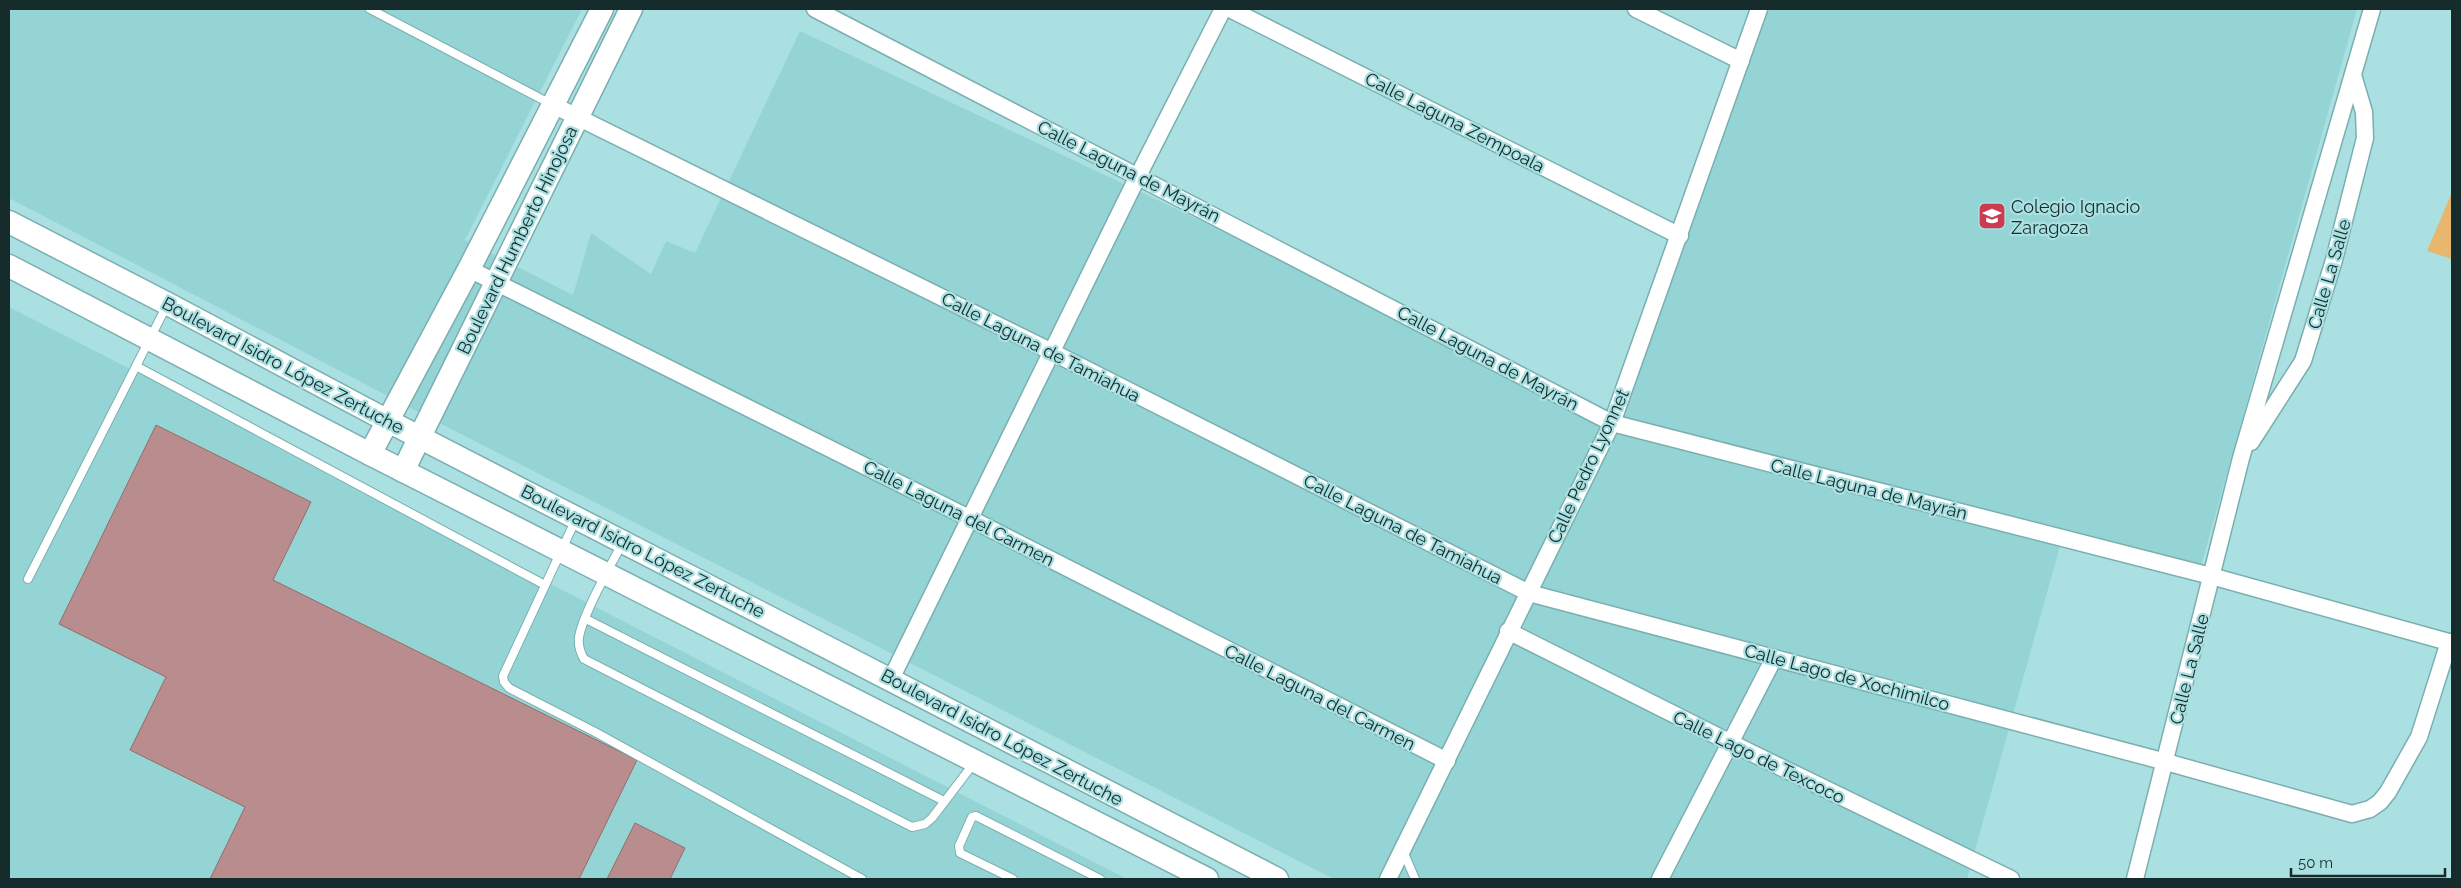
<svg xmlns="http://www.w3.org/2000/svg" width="2461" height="888" viewBox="0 0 2461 888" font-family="Raleway,sans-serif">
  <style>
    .built { fill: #95d4d5 }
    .green { fill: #e7b76d }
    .building { fill: #b98c8d; stroke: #956b6b }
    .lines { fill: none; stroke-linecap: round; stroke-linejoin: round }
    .lane-casing { stroke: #7aafb0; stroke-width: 10 }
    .street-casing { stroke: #7aafb0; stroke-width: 19 }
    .secondary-casing { stroke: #7aafb0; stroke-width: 25 }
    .lane { stroke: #fff; stroke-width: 8 }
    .street { stroke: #fff; stroke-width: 16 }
    .secondary { stroke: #fff; stroke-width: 22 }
    .labels { text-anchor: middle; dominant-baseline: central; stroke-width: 4.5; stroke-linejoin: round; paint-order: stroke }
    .street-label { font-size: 18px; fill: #162c2c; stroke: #aae0e1 }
    .poi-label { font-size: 18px; fill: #162c2c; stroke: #aae0e1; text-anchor: start }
  </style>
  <rect width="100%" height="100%" fill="#aae0e1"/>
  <g class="built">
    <path d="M9 9H582L465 240 573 295 591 233 651 274 666 241 695 253 800 31 1613 415 1758 9H2357L2201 566 2062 539 1967 879H1334L445 426 9 198Z"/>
    <path d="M9 307 1127 879H9Z"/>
  </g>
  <path class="green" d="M2452 192V259L2427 251Z"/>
  <g class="building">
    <path d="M156 425 311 502 273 580 637 760 579 879H210L245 807 130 750 166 677 59 624Z"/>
    <path d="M635 823 685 848 670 879H607Z"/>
  </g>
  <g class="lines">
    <defs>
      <g id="lane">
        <path d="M370 9 551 104"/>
        <path d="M136 366 545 585"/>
        <path d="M576 519 503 676 504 682 509 688 595 732 862 879"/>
        <path d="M622 544C610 566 583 614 579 637 578 645 580 652 584 659L912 827 925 824 932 818 974 763"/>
        <path d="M28 579 167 305"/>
        <path d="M586 619 944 801"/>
        <path d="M1403 851 1415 879"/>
        <path d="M1013 879 960 853 959 846 972 817 976 816 1100 879"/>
      </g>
      <g id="street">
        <path d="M815 9 1612 423 2211 576 2452 643"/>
        <path d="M1230 9 1680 236"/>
        <path d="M1636 9 1741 61"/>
        <path d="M553 105 1052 352 1529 593 2166 762 2352 814 2370 809 2380 802 2388 792 2419 737 2449 642"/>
        <path d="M469 269 969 518 1447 761"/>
        <path d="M2251 442 2303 361 2334 260 2365 138 2364 112 2353 75"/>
        <path d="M1508 631 1731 743 2011 879"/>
        <path d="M891 679 1138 176 1223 9"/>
        <path d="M1388 879 1612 423 1759 9"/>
        <path d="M1660 879 1774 658"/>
        <path d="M2135 879 2241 458 2372 9"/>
      </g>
      <g id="secondary">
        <path d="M9 222 168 304 386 420 1277 879"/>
        <path d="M9 266 370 454 1207 879"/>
        <path d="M370 454 469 269 602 9"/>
        <path d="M403 471 631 9"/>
      </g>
    </defs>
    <use href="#lane" class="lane-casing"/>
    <use href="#street" class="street-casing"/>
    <use href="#secondary" class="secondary-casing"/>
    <use href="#lane" class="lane"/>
    <use href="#street" class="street"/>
    <use href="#secondary" class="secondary"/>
  </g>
  <defs>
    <symbol id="school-square" viewBox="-11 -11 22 22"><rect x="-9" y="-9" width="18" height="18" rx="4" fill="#cc3c50" stroke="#aae0e1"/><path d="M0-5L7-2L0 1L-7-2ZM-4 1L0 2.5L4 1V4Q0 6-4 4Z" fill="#fff"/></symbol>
  </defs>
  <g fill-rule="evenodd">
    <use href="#school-square" x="1976" y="200" width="32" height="32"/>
  </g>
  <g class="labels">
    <g class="street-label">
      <text transform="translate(1455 122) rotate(27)">Calle Laguna Zempoala</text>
      <text transform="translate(1129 171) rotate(27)">Calle Laguna de Mayrán</text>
      <text transform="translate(517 240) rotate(-64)">Boulevard Humberto Hinojosa</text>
      <text transform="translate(2329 274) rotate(-74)">Calle La Salle</text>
      <text transform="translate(1041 347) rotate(27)">Calle Laguna de Tamiahua</text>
      <text transform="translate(1488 358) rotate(28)">Calle Laguna de Mayrán</text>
      <text transform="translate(283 365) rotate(28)">Boulevard Isidro López Zertuche</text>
      <text transform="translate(1588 466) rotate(-65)">Calle Pedro Lyonnet</text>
      <text transform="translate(1869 489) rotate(14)">Calle Laguna de Mayrán</text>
      <text transform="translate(959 513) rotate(27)">Calle Laguna del Carmen</text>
      <text transform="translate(1403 529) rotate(27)">Calle Laguna de Tamiahua</text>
      <text transform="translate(643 551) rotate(27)">Boulevard Isidro López Zertuche</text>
      <text transform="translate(2189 669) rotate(-76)">Calle La Salle</text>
      <text transform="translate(1847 677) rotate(15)">Calle Lago de Xochimilco</text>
      <text transform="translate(1320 697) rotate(27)">Calle Laguna del Carmen</text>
      <text transform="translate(1002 737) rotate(28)">Boulevard Isidro López Zertuche</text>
      <text transform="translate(1759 757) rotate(26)">Calle Lago de Texcoco</text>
    </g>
    <g class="poi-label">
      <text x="2011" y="206">Colegio Ignacio<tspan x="2011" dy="21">Zaragoza</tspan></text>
    </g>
  </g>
  <rect width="2461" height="888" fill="none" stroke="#162c2c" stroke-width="20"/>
  <path d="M2291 868v8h154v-8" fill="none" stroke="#162c2c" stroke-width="2.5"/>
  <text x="2298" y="868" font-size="15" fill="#162c2c" stroke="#aae0e1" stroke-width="4" paint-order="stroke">50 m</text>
</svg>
